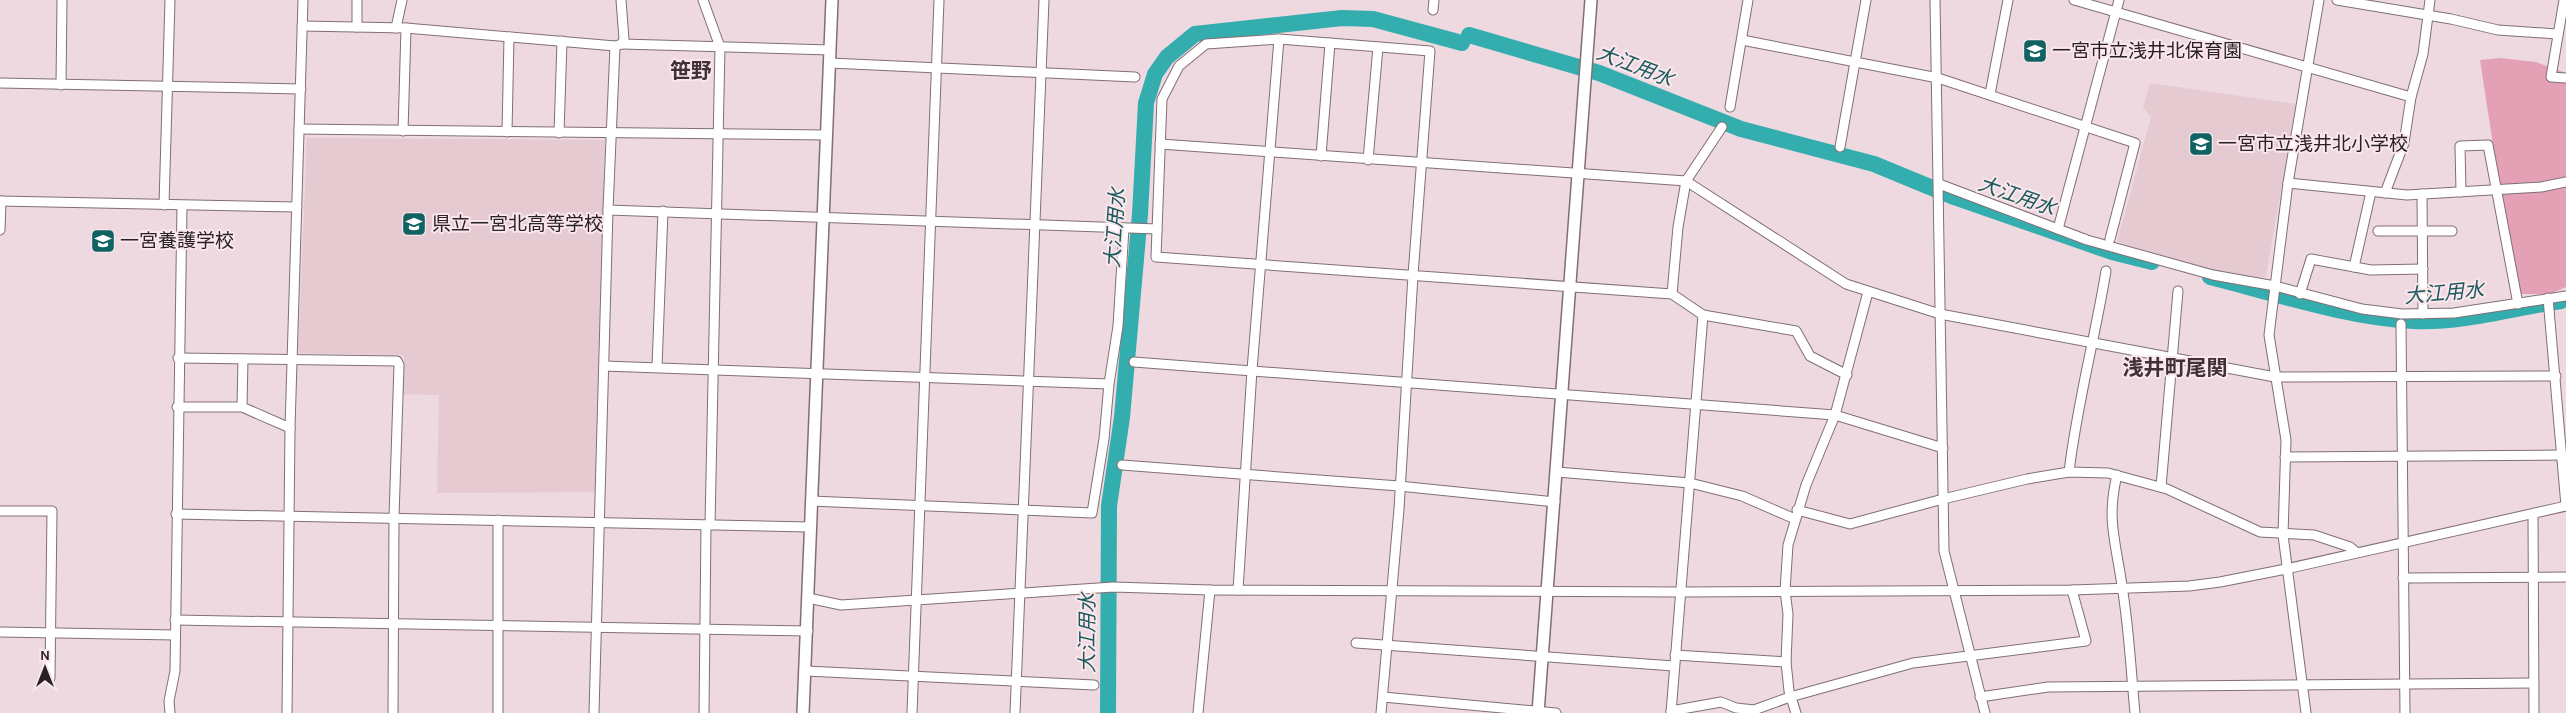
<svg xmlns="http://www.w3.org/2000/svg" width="2566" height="713" viewBox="0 0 2566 713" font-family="Karla,'Noto Sans JP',sans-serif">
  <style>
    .built { fill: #e5cad1 }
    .green { fill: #e4a1b6 }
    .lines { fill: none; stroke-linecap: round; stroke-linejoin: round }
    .river { stroke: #34adaf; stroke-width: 16 }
    .minor-casing { stroke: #816f74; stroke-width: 11 }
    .tertiary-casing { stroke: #816f74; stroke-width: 14 }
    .minor { stroke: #fff; stroke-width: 9 }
    .tertiary { stroke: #fff; stroke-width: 11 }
    .labels { text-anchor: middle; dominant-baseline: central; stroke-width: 4; stroke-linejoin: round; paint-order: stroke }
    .poi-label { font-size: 19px; fill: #292224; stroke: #fae6ec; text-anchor: start }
    .water-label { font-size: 20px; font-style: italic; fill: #195a5b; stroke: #fae6ec }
    .quarter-label { font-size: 21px; font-weight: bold; fill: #403136; stroke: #fae6ec }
  </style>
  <rect width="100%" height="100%" fill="#edd9df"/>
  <g class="built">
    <path d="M2150 83 2296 104 2266 276 2252 282 2117 242 2151 117 2143 108Z"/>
    <path d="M307 138 605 140 599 492 437 493 439 395 402 394 404 355 298 353Z"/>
  </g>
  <path class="green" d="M2500 58 2536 62 2566 73V287L2550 294H2516L2480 60Z"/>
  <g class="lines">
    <g class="river">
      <path d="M1469 35 1599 73 1741 129 1874 164 1954 197 2112 252 2152 262"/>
      <path d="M2210 277C2277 294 2345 317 2414 321 2463 323 2513 308 2561 301"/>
      <path d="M1108 713 1109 506 1122 417 1140 214 1146 103 1155 74 1167 57 1195 34 1342 18 1373 19 1462 43"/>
    </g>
    <defs>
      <g id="minor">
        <path d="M357 0V27"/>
        <path d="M703 0 720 47 710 525"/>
        <path d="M1935 0 1944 551 1985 713"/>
        <path d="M2074 0 2411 97"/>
        <path d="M2337 0 2451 19 2498 30 2557 34"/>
        <path d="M2564 0 2551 77 2566 78"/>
        <path d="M1433 10 1434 0"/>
        <path d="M302 26 406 28 615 46 622 44 624 39 621 0"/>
        <path d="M396 28 402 0"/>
        <path d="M1742 40 1938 78 2135 143 2110 239"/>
        <path d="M622 44 830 50"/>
        <path d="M830 63 1135 77"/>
        <path d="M0 83 301 89"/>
        <path d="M61 85 62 0"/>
        <path d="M1990 94 2008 0"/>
        <path d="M1730 107 1748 0"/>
        <path d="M299 129 826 135"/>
        <path d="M403 131 406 28"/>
        <path d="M507 132 509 37"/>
        <path d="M559 133 562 41"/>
        <path d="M1160 144 1686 181 1846 284 1940 314 2275 377 2556 376"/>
        <path d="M1840 147 1866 0"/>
        <path d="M1321 156 1330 43"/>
        <path d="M1368 160 1378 47"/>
        <path d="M2288 183 2407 195 2541 187 2566 182"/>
        <path d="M1939 184 2087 240 2213 275 2275 286 2362 309 2402 314 2454 313 2566 296"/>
        <path d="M2461 192 2460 146 2488 145 2518 304"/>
        <path d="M2385 193 2404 143 2411 97 2423 54 2430 0"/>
        <path d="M2422 194 2423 314"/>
        <path d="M0 201 297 207"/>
        <path d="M164 205 170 0"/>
        <path d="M608 210 1157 229"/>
        <path d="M2058 229 2119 0"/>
        <path d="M0 230 1 201"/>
        <path d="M2378 231H2452"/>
        <path d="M2354 267 2371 192"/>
        <path d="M1672 294 1678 227 1686 181 1722 127"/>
        <path d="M2300 294 2311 259 2371 270 2423 269"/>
        <path d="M2548 298 2566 506"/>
        <path d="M2401 324 2405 713"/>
        <path d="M178 358 397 361 399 365 394 517 393 713"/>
        <path d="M1134 362 1835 415 1943 448"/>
        <path d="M604 366 1109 384"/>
        <path d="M657 367 663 211"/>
        <path d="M177 407H242L290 428"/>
        <path d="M242 407 243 359"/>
        <path d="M2285 457 2562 455"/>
        <path d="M1122 465 1399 486 1555 502"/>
        <path d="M1557 472 1690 483 1742 496 1795 519"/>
        <path d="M2069 472C2077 404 2095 338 2106 271"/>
        <path d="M2117 475C2106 520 2116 542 2122 586 2129 628 2131 671 2135 713"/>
        <path d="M2161 487 2178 291"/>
        <path d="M811 501 1092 513 1104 439 1109 384 1118 326 1124 228"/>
        <path d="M1797 510 1850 524 1943 499 2027 479 2069 472 2108 473 2167 489 2260 532 2314 535 2350 547 2356 552"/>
        <path d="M0 511H52L50 678"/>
        <path d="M176 514 809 527"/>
        <path d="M2533 514 2534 713"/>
        <path d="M498 520V713"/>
        <path d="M2403 578 2566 577"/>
        <path d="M1238 590 1252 370 1279 39"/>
        <path d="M808 598 841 605 1113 587 1210 590 1681 592 2072 590 2189 586 2220 582 2286 569 2566 506"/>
        <path d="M175 620 808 631"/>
        <path d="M0 632 175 635"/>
        <path d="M1356 643 1674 666"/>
        <path d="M1675 655 1786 662"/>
        <path d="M806 671 1094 685"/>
        <path d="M1383 697 1556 713"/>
        <path d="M1980 697 2048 687 2534 683"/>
        <path d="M1671 711 1721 702 1736 708 1754 710 1790 697 1913 663 2086 641 2072 590"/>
        <path d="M170 713 169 701 175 671 182 206"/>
        <path d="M287 713 290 428 303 0"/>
        <path d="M594 713 608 210 615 46"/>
        <path d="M704 713 706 525"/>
        <path d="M912 713 939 0"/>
        <path d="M1015 713 1044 0"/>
        <path d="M1198 713 1210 590"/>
        <path d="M1381 713 1399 509 1413 275 1430 51 1279 39 1206 44 1179 66 1162 99 1156 257 1672 294 1703 315 1796 331 1810 356 1847 375"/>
        <path d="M1671 713 1703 315"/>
        <path d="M1796 713 1789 691 1786 662 1788 614 1785 591 1788 545 1806 485 1835 415 1868 292"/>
        <path d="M2306 713 2283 535 2286 440 2269 335 2288 183 2319 0"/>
      </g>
      <g id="tertiary">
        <path d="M803 713 832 0"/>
        <path d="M1538 713 1591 0"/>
      </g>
    </defs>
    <use href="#minor" class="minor-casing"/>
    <use href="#tertiary" class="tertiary-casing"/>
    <use href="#minor" class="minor"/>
    <use href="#tertiary" class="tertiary"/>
  </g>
  <defs>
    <symbol id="school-square" viewBox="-11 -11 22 22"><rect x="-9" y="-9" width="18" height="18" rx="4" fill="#116263" stroke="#fae6ec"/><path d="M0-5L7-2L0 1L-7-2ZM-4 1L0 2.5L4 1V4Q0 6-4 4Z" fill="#fff"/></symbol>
  </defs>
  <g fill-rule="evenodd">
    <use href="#school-square" x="2021" y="37" width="28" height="28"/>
    <use href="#school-square" x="2187" y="130" width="28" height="28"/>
    <use href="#school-square" x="400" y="210" width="28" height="28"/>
    <use href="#school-square" x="89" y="227" width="28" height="28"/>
  </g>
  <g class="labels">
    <g class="poi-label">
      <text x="2052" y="51">一宮市立浅井北保育園</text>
      <text x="2218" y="144">一宮市立浅井北小学校</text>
      <text x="432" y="224">県立一宮北高等学校</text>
      <text x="120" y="241">一宮養護学校</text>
    </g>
    <g class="water-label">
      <text transform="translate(1635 66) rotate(21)">大江用水</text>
      <text transform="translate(2017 196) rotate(19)">大江用水</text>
      <text transform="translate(1115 228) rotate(-86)">大江用水</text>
      <text transform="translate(2444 293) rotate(-5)">大江用水</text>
      <text transform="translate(1087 633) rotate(-90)">大江用水</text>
    </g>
    <g class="quarter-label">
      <text x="691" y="71">笹野</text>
      <text x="2175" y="368">浅井町尾関</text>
    </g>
  </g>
  <g transform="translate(45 668)" stroke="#fae6ec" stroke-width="4" paint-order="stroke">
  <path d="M0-4L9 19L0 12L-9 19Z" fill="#292224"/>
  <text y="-8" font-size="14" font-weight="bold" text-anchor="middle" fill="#292224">N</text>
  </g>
</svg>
